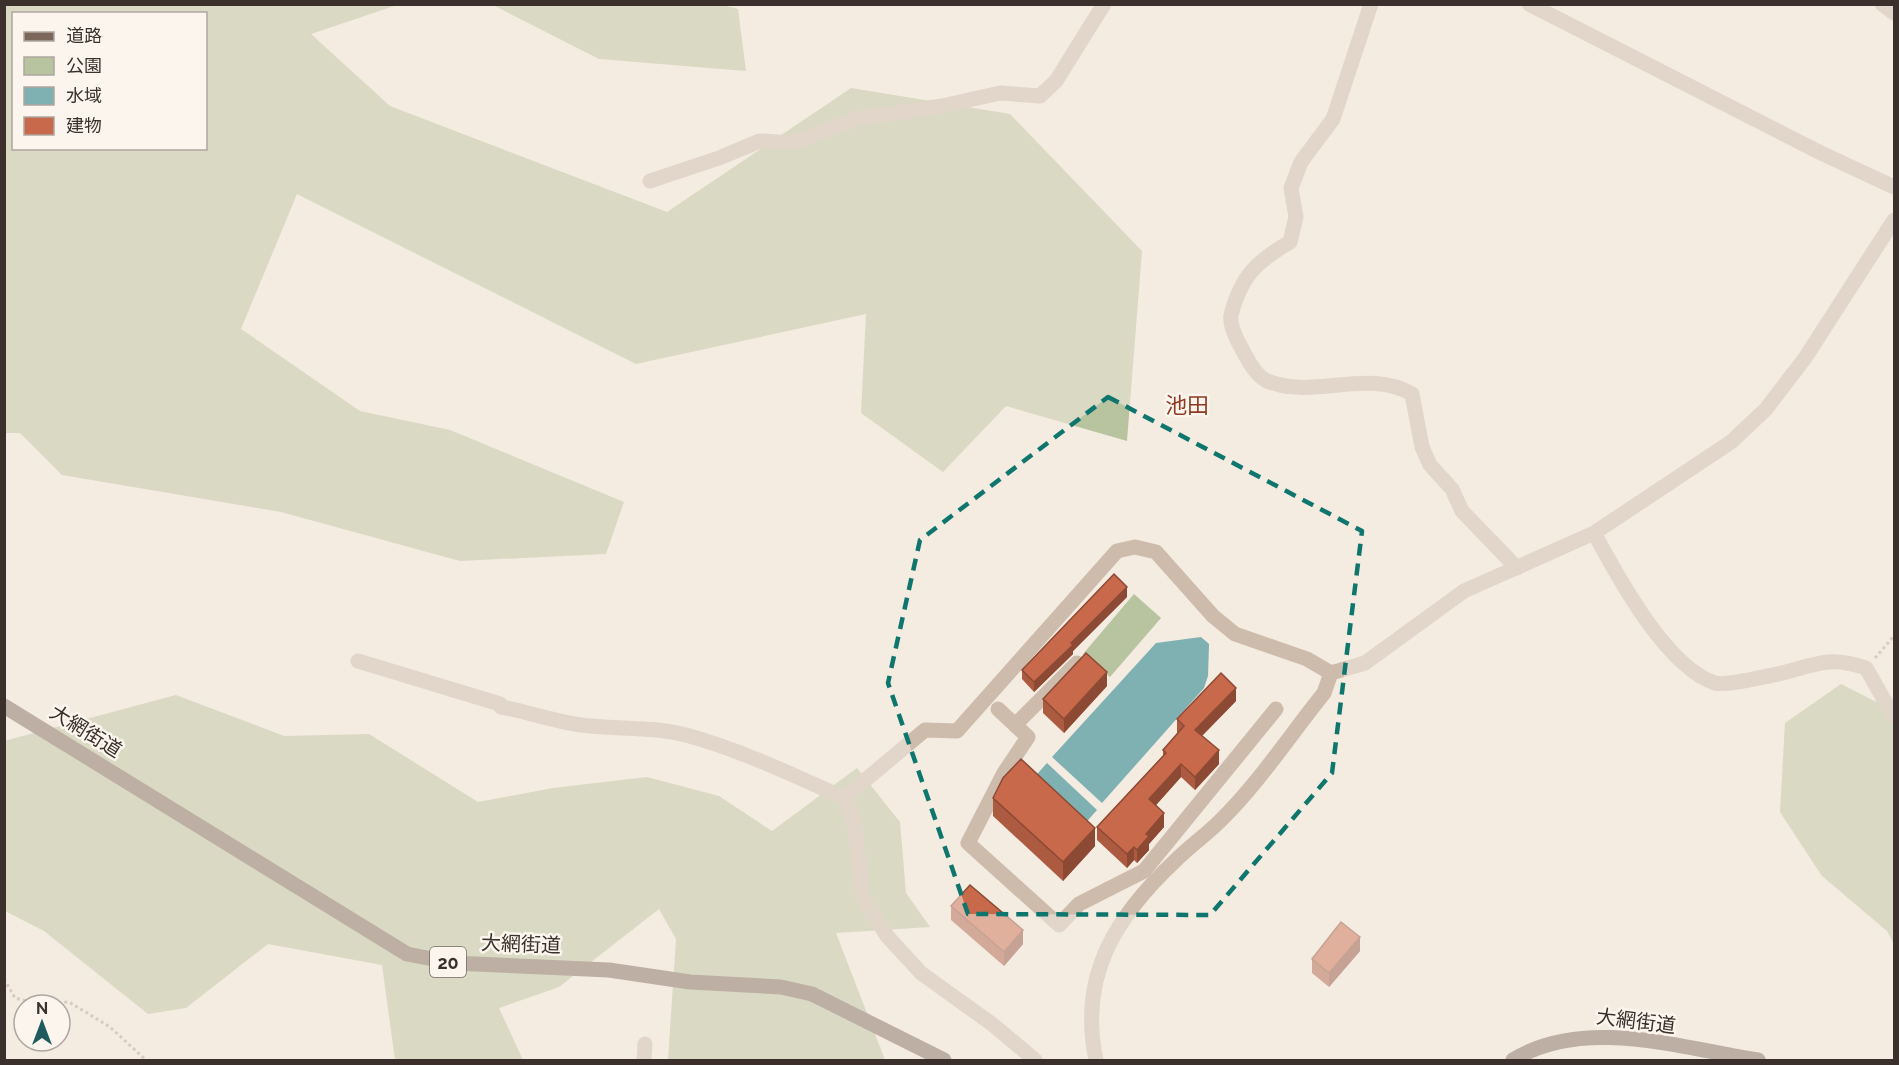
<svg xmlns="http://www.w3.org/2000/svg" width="1899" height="1065" viewBox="0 0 1899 1065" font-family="Raleway,'Noto Sans JP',sans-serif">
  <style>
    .green { fill: #b8c4a0; fill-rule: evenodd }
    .water { fill: #7fb0b2 }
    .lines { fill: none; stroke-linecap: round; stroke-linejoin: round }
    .path { stroke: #b9a596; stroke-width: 3; stroke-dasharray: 3 3; stroke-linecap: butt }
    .minor { stroke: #cdbbac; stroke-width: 15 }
    .major { stroke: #7d675c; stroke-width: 15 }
    .wall { fill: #ac5a40 }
    .shaded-wall { fill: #8c4a34 }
    .building { fill: #c8694b; stroke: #8c4a34; stroke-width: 1.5 }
    .marked { fill: none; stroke: #0f766e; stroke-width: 4.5; stroke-dasharray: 12 8; stroke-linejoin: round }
    .labels { text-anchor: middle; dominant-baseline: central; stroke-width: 5; stroke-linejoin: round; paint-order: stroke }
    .shield { fill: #fbf5ee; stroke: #756b66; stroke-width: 1.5 }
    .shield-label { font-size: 18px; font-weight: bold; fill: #3b302b }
    .street-label { font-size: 20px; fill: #3b302b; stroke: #fbf5ee }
    .quarter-label { font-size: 22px; fill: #8c3b22; stroke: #fbf5ee }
  </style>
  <rect width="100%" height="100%" fill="#f4ebe1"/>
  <g class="green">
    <path d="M4 5H397L311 34 390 106 667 212 851 88 1010 114 1142 251 1127 441 1006 406 943 472 861 413 866 314 636 364 297 194 241 329 360 411 450 430 624 502 606 554 460 561 281 512 62 475 20 433H5ZM14 14H206V148H14Z"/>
    <path d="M493 5H723L738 9 746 71 599 59Z"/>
    <path d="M1134 594 1161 618 1110 677 1083 654Z"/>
    <path d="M1841 684 1894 711V944L1887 931 1822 876 1780 812 1785 723Z"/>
    <path d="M176 695 284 736 369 734 478 802 553 788 647 777 719 796 772 831 857 768 900 822 906 893 930 927 836 933 885 1060H668L676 939 659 909 559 987 499 1008 523 1060H395L382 965 268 944 186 1008 148 1014 44 931 5 911 4 741Z"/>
  </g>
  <g class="water">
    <path d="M1201 637 1209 644 1208 676 1204 688 1102 803 1052 757 1156 643Z"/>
    <path d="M1047 763 1097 810 1081 828 1031 781Z"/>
  </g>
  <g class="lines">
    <g class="path">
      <path d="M1875 658 1894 636"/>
      <path d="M4 979 15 998 39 1004 69 1002 110 1027 146 1060"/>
    </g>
    <g class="minor">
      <path d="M1371 4 1333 119 1301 162 1291 188 1296 217 1290 242C1257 261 1241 276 1231 315 1229 325 1237 340 1242 349 1248 360 1255 375 1267 381 1313 400 1368 368 1412 394L1422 447 1430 465 1452 489 1462 511 1517 568"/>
      <path d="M1529 4 1821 153 1894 187"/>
      <path d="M1882 4 1894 13"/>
      <path d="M650 181 719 158 760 141 792 143 856 119 942 106 1000 93 1040 96 1056 81 1104 4"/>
      <path d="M1594 533C1618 577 1666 667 1715 683 1725 686 1762 677 1773 675 1813 667 1824 654 1866 668L1894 717"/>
      <path d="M358 661 500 704 501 707C531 712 560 724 591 726 622 729 655 727 686 735 741 750 793 775 844 798L854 822 863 898 887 936 921 973 992 1024 1035 1060"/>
      <path d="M998 709 1028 737 1004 773 968 843 1059 925 1079 904 1144 871 1276 709"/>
      <path d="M1015 725 1077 663"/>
      <path d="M844 798 925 730 957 731 1117 551 1135 547 1156 552 1213 616 1235 634 1307 659 1331 673 1365 663 1464 591 1594 533 1731 442 1766 409 1805 358 1894 220"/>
      <path d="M644 1060 645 1044"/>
      <path d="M1096 1060C1078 976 1116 916 1176 860 1190 846 1206 835 1220 821 1259 783 1290 735 1324 693L1331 673"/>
    </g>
    <g class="major">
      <path d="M4 706 407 954 453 963 609 970 690 982 781 987 812 994 944 1060"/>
      <path d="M1513 1060C1584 1016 1681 1048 1758 1060"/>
    </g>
  </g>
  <g class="wall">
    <path d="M1127 597 1073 651V654L1034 692 1022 679V670Z"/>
    <path d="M1107 686 1064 733 1043 713V699Z"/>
    <path d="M1236 701 1202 736 1219 764 1195 790 1181 777 1156 805 1164 827 1149 844V850L1137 863 1134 860 1127 868 1097 840V827L1163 756V750L1178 733 1177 732V719Z"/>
    <path d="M993 798 1095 846 1063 881 993 816Z"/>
    <path d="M951 906 1023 944 1004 966 951 920Z"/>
    <path d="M1360 951 1329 987 1312 973V959Z"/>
  </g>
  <g class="shaded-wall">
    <path d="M1127 587V597L1073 651V654L1034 692V682L1071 643Z"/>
    <path d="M1107 672V686L1064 733V719Z"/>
    <path d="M1236 688V701L1195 743V730Z"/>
    <path d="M1219 750V764L1195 790V777Z"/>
    <path d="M1181 764V777L1149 813V799Z"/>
    <path d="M1164 813V827L1149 844V850L1137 863V850L1146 834Z"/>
    <path d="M1095 828V846L1063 881V862Z"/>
    <path d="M1134 847V860L1127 868V854Z"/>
    <path d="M1023 930V944L1004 966V952Z"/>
    <path d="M1360 937V951L1329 987V973Z"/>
  </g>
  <g class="building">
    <path d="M1114 574 1127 587 1071 643 1073 645 1034 682 1022 670Z"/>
    <path d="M1086 653 1107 672 1064 719 1043 699Z"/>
    <path d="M1221 673 1236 688 1195 730 1219 750 1195 777 1181 764 1149 799 1164 813 1146 834 1149 836 1137 850 1134 847 1127 854 1097 827 1166 753 1163 750 1184 726 1177 719Z"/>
    <path d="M1021 759 1095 828 1063 862 993 798 1003 778Z"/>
    <path d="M970 885 1023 930 1004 952 951 906Z"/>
    <path d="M1341 922 1360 937 1329 973 1312 959Z"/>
  </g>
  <path d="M0 0H1899V1065H0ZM1108 397 1362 531 1332 773 1210 915 968 914 888 683 920 540Z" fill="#f4ebe1" fill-opacity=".55" fill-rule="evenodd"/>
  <path class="marked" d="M1108 397 1362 531 1332 773 1210 915 968 914 888 683 920 540Z"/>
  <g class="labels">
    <rect class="shield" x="430" y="947" width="36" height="30" rx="4.5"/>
    <g class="shield-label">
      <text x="448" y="962">20</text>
    </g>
    <g class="street-label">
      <text transform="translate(86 731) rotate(32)">大網街道</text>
      <text transform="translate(521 944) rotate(2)">大網街道</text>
      <text transform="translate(1636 1021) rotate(7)">大網街道</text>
    </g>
    <g class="quarter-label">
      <text x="1187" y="405">池田</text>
    </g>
  </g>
  <rect width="1899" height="1065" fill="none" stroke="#3b302b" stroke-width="12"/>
  <rect x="12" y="12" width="195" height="138" fill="#fbf5ee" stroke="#aea6a0" stroke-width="1.5"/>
  <rect x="24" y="32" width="30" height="9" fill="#7d675c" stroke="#aea6a0" stroke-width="1.5"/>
  <text x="66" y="42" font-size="18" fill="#3b302b">道路</text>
  <rect x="24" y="57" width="30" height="18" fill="#b8c4a0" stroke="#aea6a0" stroke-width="1.5"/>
  <text x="66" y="72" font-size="18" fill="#3b302b">公園</text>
  <rect x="24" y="87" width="30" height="18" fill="#7fb0b2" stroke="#aea6a0" stroke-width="1.5"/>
  <text x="66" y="102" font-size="18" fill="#3b302b">水域</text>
  <rect x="24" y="117" width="30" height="18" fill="#c8694b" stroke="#aea6a0" stroke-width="1.5"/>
  <text x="66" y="132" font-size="18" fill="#3b302b">建物</text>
  <g transform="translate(42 1023)"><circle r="28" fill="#fbf5ee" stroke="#aea6a0" stroke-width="1.5"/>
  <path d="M0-4.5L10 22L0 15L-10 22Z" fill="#1f5a5e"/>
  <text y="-9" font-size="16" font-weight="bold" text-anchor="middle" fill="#3b302b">N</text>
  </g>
</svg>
